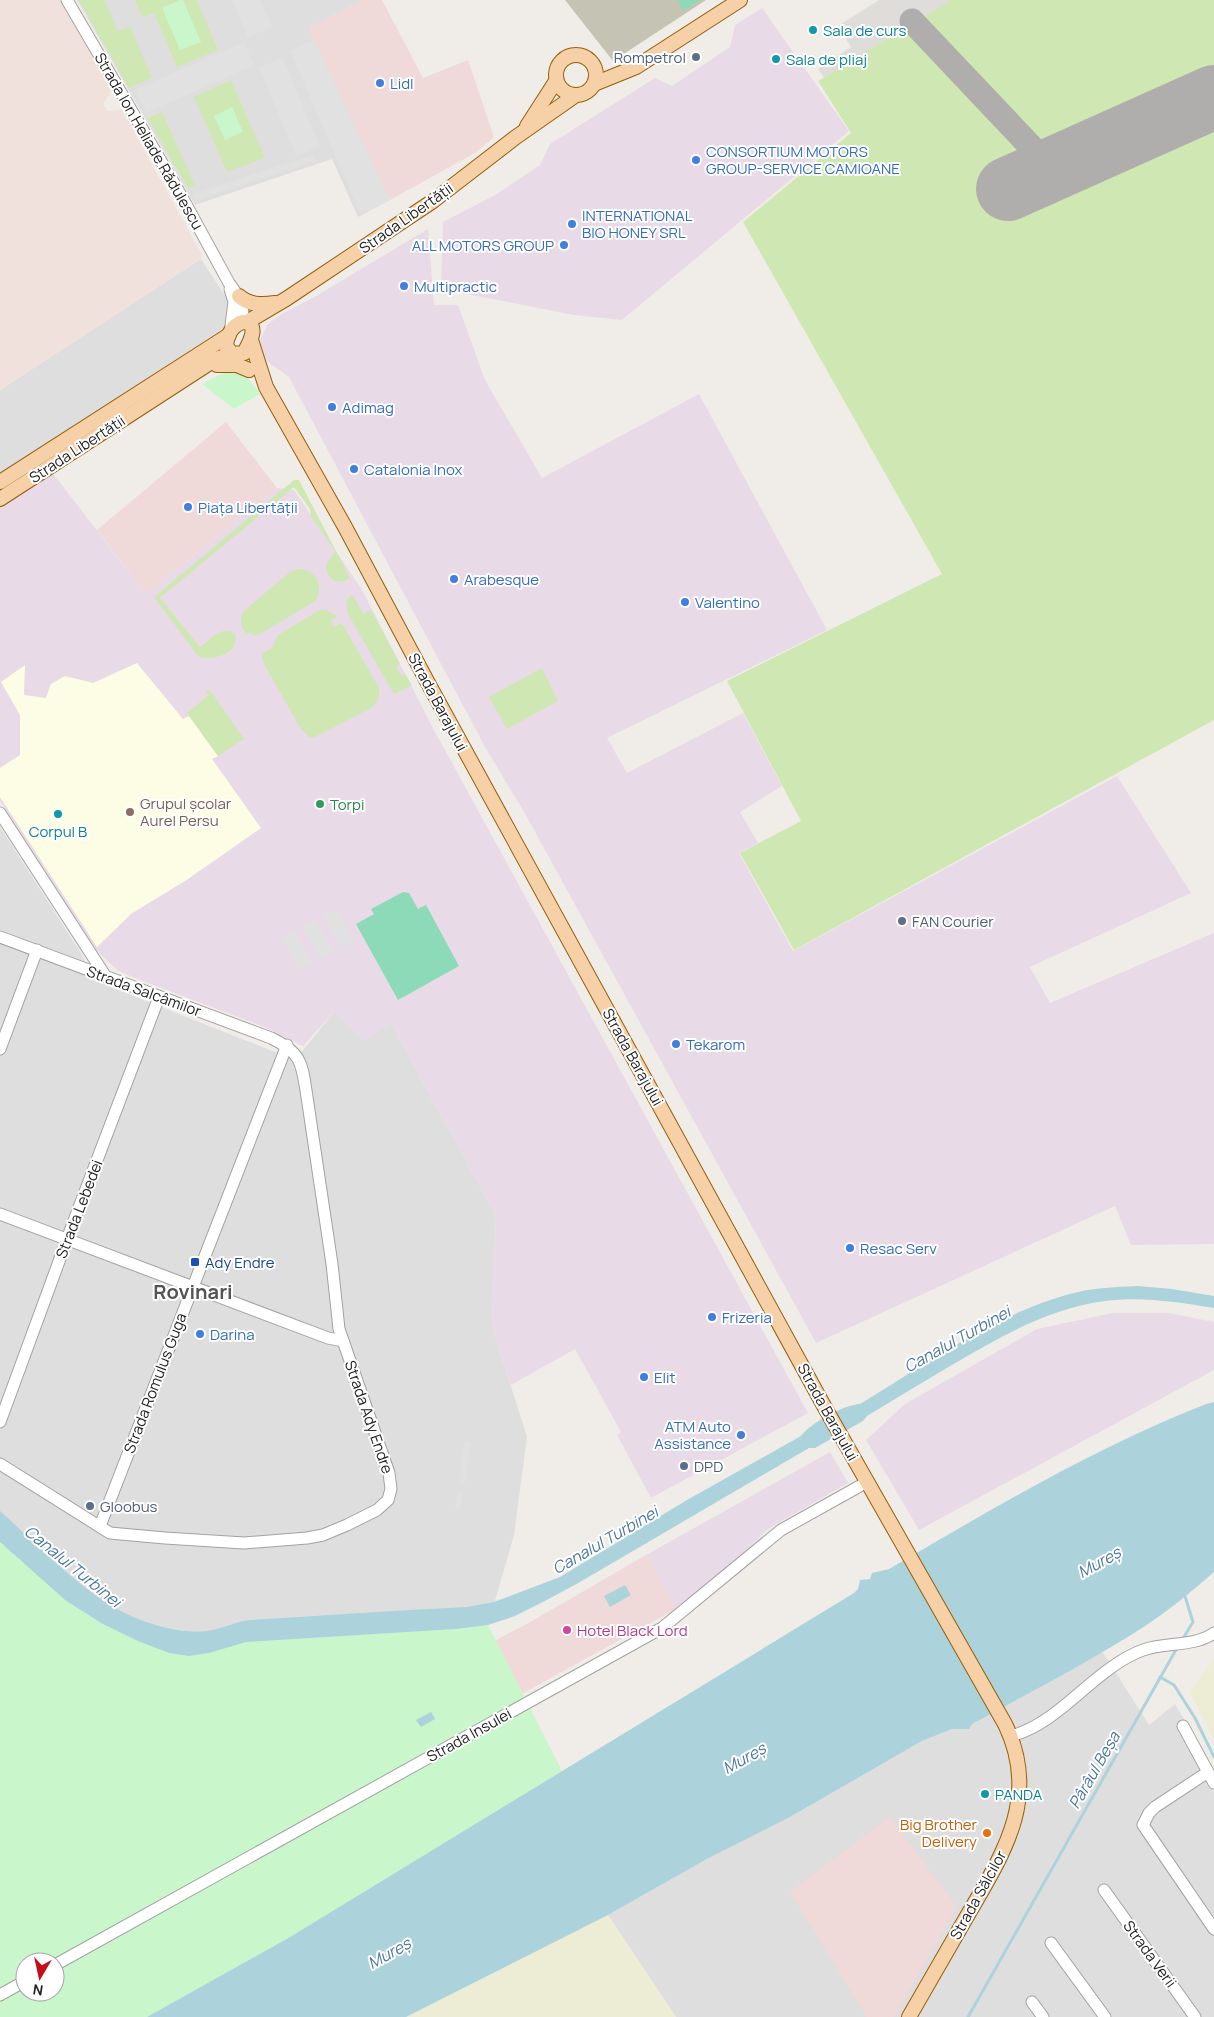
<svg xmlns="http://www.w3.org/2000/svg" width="1214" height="2017" viewBox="0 0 1214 2017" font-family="Manrope,sans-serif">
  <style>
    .residential { fill: #dfdede }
    .commercial { fill: #f0d9d9 }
    .industrial { fill: #e9dae7 }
    .education { fill: #fdfce4 }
    .military { fill: #f1e1dd }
    .airport { fill: #dfddd9 }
    .construction { fill: #c5c4b4 }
    .farmland { fill: #ededd5 }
    .grass { fill: #cfe7b2 }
    .park { fill: #c9f6ca; fill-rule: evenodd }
    .pitch { fill: #8cdab7 }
    .parking { fill: #e1e1e1 }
    .water { fill: #acd3db }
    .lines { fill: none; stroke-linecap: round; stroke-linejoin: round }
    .stream { stroke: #acd3db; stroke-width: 3 }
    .taxiway { stroke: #b0aeac; stroke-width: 25 }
    .runway { stroke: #b0aeac; stroke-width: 64 }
    .minor-casing { stroke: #a2a2a2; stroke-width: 13 }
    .major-casing { stroke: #935e0a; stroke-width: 16 }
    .minor { stroke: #fff; stroke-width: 11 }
    .major { stroke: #f6d0a7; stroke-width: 14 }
    .culture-dot { fill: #0f9aa8; stroke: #fff; stroke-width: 2 }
    .service-dot { fill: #5c6f8a; stroke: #fff; stroke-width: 2 }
    .shop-dot { fill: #3f7fe0; stroke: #fff; stroke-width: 2 }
    .leisure-dot { fill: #2e9e5b; stroke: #fff; stroke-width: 2 }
    .education-dot { fill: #8d6e63; stroke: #fff; stroke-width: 2 }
    .transit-dot { fill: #1a4fb4; stroke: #fff; stroke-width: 2 }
    .hotel-dot { fill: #d1479c; stroke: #fff; stroke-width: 2 }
    .food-dot { fill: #e8710a; stroke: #fff; stroke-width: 2 }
    .labels { text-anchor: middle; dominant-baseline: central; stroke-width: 4; stroke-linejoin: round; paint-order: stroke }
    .culture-label { font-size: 15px; fill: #0d838f; stroke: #fff; text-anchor: start }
    .service-label { font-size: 15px; fill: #4e5e75; stroke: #fff; text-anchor: start }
    .shop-label { font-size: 15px; fill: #366cbe; stroke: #fff; text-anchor: start }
    .street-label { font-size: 15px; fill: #212121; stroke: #fff }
    .education-label { font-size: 15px; fill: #785e54; stroke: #fff; text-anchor: start }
    .leisure-label { font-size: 15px; fill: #27864d; stroke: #fff; text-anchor: start }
    .transit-label { font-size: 15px; fill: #164399; stroke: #fff; text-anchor: start }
    .hotel-label { font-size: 15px; fill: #b23c85; stroke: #fff; text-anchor: start }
    .food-label { font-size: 15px; fill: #c56008; stroke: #fff; text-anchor: end }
    .water-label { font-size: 16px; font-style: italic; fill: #4c789c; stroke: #fff }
    .district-label { font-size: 20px; font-weight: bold; fill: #545454; stroke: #fff }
  </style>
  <rect width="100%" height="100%" fill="#f0ede8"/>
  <g class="residential">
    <path d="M77 0H363L309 28 390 200 358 217 332 159 195 205Z"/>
    <path d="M201 259 229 302 227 326 0 473V390Z"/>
    <path d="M0 827 81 953 93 980 295 1060 334 1012 391 1023 496 1216 492 1326 527 1437 514 1535 488 1625 246 1642 231 1646 138 1641 101 1623 0 1542Z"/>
    <path d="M1102 1651 1149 1725 1175 1704 1194 1736 1187 1741 1214 1793V2017H676L608 1915 707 1859 790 1817 922 1741 952 1729 971 1727 972 1724Z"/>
  </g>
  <g class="commercial">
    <path d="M363 0H382L423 78 468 60 494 137 475 153 390 200 308 28Z"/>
    <path d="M226 422 277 488 146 594 97 530Z"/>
    <path d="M646 1555 676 1609 518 1696 488 1644 525 1625Z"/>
    <path d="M890 1817 957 1907 894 2017H867L790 1892Z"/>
  </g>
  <g class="industrial">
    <path d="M762 8 849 131 622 320 574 315 441 289 443 222 497 194 540 165 550 144 655 78 672 86 730 47 735 25Z"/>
    <path d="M428 229 434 305H458L485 380 542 478 699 394 827 630 607 738 627 773 743 713 782 786 740 812 758 843 739 853 793 951 1117 776 1191 893 1030 967 1050 1003 1214 933V1244L1131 1245 1115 1206 816 1343 523 810 485 747 289 377 260 356V341L267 325 280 315 316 296Z"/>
    <path d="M51 471 146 594 277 488 294 490 361 588 434 730 808 1413 651 1498 617 1435 621 1432 575 1349 511 1385 492 1326 496 1216 391 1023 364 1041 334 1012 303 1046 262 1026 130 976 117 970 95 949 0 801V506Z"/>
    <path d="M1113 1313H1169L1214 1322V1370L919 1530 866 1440 905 1404 1037 1329Z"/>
    <path d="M830 1452 848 1483 768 1529 742 1555 676 1609 646 1555Z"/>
  </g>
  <path class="education" d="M137 663 183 719 189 716 218 756 212 759 261 828 188 879 131 914 97 947 0 797V768L20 755V715L1 682 25 665 24 695 46 698 51 684 65 676 93 683Z"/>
  <path class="military" d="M0 0H60L111 91 103 104 108 111 122 110 202 255 201 259 0 390Z"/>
  <path class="airport" d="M879 0H982L882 160 818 69 851 47 838 26Z"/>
  <path class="construction" d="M565 0H706L613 61Z"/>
  <g class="farmland">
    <path d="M1214 1659V1740L1190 1692Z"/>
    <path d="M608 1915 676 2017H406L523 1957Z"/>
  </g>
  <g class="grass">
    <path d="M79 0H104L118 31 130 27 152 78 129 88Z"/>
    <path d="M135 0H197L218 50 177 67 154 13 142 17Z"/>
    <path d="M951 0H1214V720L794 950 740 853 801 821 727 681 942 574 743 222 851 133 818 81Z"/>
    <path d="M231 80 265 158 227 172 194 97Z"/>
    <path d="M162 112 195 185 188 188 148 118Z"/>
    <path d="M294 480H299L350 578C338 586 327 580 326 565L335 551 311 516 310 509 294 487 160 598 200 647C211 639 222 624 235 634 241 653 212 662 198 656L154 597Z"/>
    <path d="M299 569C316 570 325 587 315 601L260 634 255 635 246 633C240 626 239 619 244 611L290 572Z"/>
    <path d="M352 594 363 614 371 610 400 664 396 666 401 676 405 674 412 685 394 694 348 614C346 605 345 600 352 594Z"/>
    <path d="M320 610H326L337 616 331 621 334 627 342 623 379 688C380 697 378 703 371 708L315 737H309L301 729 264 664 262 656 263 653 272 648 278 635Z"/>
    <path d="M542 668 558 701 507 729 489 697Z"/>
    <path d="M205 690H209L212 693 244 739 218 756 187 713 209 695Z"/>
  </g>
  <g class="park">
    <path d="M180 0H183L201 42 180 50 162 8Z"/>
    <path d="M232 107 243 132 225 140 214 116Z"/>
    <path d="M229 370 248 378 260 394 234 409 202 384Z"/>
    <path d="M0 1542 65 1600 101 1623 138 1641 169 1653 189 1656 246 1642 456 1629 488 1625 562 1771 290 1937 147 2017H0ZM25 1962H55V1992H25Z"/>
  </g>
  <g class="pitch">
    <path d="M678 0H700L683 11Z"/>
    <path d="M403 892 409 893 418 909 426 905 459 966 398 1000 356 924 374 914 371 909Z"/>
  </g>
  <g class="parking">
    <path d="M232 0H260L272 27 248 37Z"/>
    <path d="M314 40 390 200 360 213 290 51Z"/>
    <path d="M244 42 254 65 146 113 135 90Z"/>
    <path d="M283 58 320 147 296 156 259 67Z"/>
    <path d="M313 155 316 161 195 201 192 194Z"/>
    <path d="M337 908 354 940 341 948 323 915Z"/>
    <path d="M315 919 334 952 320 959 302 927Z"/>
    <path d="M295 931 312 963 299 970 281 938Z"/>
    <path d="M465 1441 471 1442 465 1482 459 1481Z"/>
    <path d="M458 1491 463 1492 460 1510 455 1509Z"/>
  </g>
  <g class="water">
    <path d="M1138 1286 1172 1289 1214 1296V1308C1178 1302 1141 1296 1105 1301 1049 1308 1000 1337 952 1365 923 1382 895 1399 867 1416L863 1421 815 1448H809L580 1582 543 1602 515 1616 488 1625 456 1629 246 1642 209 1653 189 1656 169 1653 138 1641 101 1623 65 1600 0 1542V1511C40 1547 84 1595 133 1617 155 1626 183 1634 207 1631 222 1629 236 1621 251 1620 323 1616 395 1610 467 1607L494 1602 560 1577 687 1500 801 1436C809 1424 845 1404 860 1404 924 1365 993 1316 1066 1295 1089 1288 1114 1287 1138 1286Z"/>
    <path d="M1214 1402V1572C1191 1592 1167 1612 1142 1628 1087 1663 1029 1693 972 1724L969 1729H952L922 1741 790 1817 707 1859 608 1915 406 2017H147L290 1937 854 1593 858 1589 860 1580 870 1579 872 1573 889 1569C992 1509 1094 1448 1206 1404Z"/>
    <path d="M625 1585 631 1595 610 1607 604 1596Z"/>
    <path d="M431 1712 435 1719 421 1727 416 1720Z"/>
  </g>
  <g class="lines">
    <g class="stream">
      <path d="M1182 1640 1193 1622 1184 1593"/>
      <path d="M1160 1677 1174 1685 1195 1718 1214 1757"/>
      <path d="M968 2017 1177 1648"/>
    </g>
    <path class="taxiway" d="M912 21 1052 169"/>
    <path class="runway" d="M1008 189 1214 97"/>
    <defs>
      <g id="minor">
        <path d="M67 0 182 197 229 283C239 296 244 305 243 322"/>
        <path d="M230 333 234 302 230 289"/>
        <path d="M0 813 106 977"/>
        <path d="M0 937 271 1038C303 1053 302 1065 307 1097L332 1264 339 1329 389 1473 391 1489 388 1500 377 1510 347 1525 323 1535 307 1538 244 1543 165 1538 110 1533 0 1464"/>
        <path d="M0 1049 37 950"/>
        <path d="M0 1214 328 1338 343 1341"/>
        <path d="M0 1422 72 1226 159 997"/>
        <path d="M100 1526 287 1045"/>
        <path d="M1183 1726 1214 1783"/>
        <path d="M1011 1736C1061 1723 1094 1668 1143 1650 1166 1642 1194 1647 1214 1633"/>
        <path d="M1208 1772 1155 1807 1149 1813 1143 1825 1214 1929"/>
        <path d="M1104 1890 1195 2017"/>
        <path d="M1051 1943 1105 2017"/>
        <path d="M55 1965 662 1628 781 1530 867 1482"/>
        <path d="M0 1995 25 1981"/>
        <path d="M1032 2002 1043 2017"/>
      </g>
      <g id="major">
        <circle cx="576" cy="75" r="20"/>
        <path d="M594 84 636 67 740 0"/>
        <path d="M527 126 556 81"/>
        <path d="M239 296C249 305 261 305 275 303"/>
        <path d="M243 322C261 323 249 344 244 353L232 354 226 346C227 336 232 325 243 322Z"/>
        <path d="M247 322 286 299 433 201 516 137 576 95"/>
        <path d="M251 340 266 387 345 527 428 683 824 1406 1005 1724C1041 1798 1003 1854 966 1918 947 1951 928 1984 909 2017"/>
        <path d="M217 365H237L249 370"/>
        <path d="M0 482 229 335"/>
        <path d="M0 499 216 359 232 354"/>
      </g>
    </defs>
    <use href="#minor" class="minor-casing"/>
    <use href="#major" class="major-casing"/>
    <use href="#minor" class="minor"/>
    <use href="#major" class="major"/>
  </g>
  <g class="culture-dot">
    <circle cx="813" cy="30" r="5"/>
    <circle cx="776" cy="59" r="5"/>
    <circle cx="58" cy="814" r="5"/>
    <circle cx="985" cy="1794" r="5"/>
  </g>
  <g class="service-dot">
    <circle cx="696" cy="57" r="5"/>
    <circle cx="902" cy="921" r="5"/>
    <circle cx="684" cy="1466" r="5"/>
    <circle cx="90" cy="1506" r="5"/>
  </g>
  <g class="shop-dot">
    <circle cx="380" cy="83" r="5"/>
    <circle cx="696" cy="160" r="5"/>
    <circle cx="572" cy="224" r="5"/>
    <circle cx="564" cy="245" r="5"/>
    <circle cx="404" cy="286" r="5"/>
    <circle cx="332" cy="407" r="5"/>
    <circle cx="354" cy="469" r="5"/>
    <circle cx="188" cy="507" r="5"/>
    <circle cx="454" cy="579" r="5"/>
    <circle cx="685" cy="602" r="5"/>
    <circle cx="676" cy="1044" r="5"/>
    <circle cx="850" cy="1248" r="5"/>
    <circle cx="712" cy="1317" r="5"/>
    <circle cx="200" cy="1334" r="5"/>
    <circle cx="644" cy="1377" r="5"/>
    <circle cx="741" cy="1435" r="5"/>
  </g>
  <circle class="leisure-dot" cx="320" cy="804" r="5"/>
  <circle class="education-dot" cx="130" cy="812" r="5"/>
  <rect class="transit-dot" x="190" y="1257" width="10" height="10" rx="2.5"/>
  <circle class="hotel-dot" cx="567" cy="1630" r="5"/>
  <circle class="food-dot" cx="987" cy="1833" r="5"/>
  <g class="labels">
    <g class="culture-label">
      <text x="823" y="30">Sala de curs</text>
      <text x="786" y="59">Sala de pliaj</text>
      <text x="58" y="831" text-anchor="middle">Corpul B</text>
      <text x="995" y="1794">PANDA</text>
    </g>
    <g class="service-label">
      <text x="686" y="57" text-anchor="end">Rompetrol</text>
      <text x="912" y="921">FAN Courier</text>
      <text x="694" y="1466">DPD</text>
      <text x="100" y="1506">Gloobus</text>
    </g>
    <g class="shop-label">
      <text x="390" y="83">Lidl</text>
      <text x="706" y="151">CONSORTIUM MOTORS<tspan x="706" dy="17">GROUP-SERVICE CAMIOANE</tspan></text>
      <text x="582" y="215">INTERNATIONAL<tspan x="582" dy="17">BIO HONEY SRL</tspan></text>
      <text x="554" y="245" text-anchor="end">ALL MOTORS GROUP</text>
      <text x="414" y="286">Multipractic</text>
      <text x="342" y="407">Adimag</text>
      <text x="364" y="469">Catalonia Inox</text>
      <text x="198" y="507">Piața Libertății</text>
      <text x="464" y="579">Arabesque</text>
      <text x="695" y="602">Valentino</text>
      <text x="686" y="1044">Tekarom</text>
      <text x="860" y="1248">Resac Serv</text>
      <text x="722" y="1317">Frizeria</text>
      <text x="210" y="1334">Darina</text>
      <text x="654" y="1377">Elit</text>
      <text x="731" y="1426" text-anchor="end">ATM Auto<tspan x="731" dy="17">Assistance</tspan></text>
    </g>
    <g class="street-label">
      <text transform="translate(149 141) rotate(60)">Strada Ion Heliade Rădulescu</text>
      <text transform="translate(406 218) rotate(-35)">Strada Libertății</text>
      <text transform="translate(77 449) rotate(-33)">Strada Libertății</text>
      <text transform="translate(438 702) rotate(62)">Strada Barajului</text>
      <text transform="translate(144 991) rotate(20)">Strada Salcâmilor</text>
      <text transform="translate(633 1057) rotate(61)">Strada Barajului</text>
      <text transform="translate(79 1209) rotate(-69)">Strada Lebedei</text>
      <text transform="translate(155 1383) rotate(-69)">Strada Romulus Guga</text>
      <text transform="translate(828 1412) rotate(61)">Strada Barajului</text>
      <text transform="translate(369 1417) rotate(71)">Strada Ady Endre</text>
      <text transform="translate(469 1735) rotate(-29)">Strada Insulei</text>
      <text transform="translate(978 1895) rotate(-61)">Strada Sălcilor</text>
      <text transform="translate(1150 1954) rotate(54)">Strada Verii</text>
    </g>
    <g class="education-label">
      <text x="140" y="803">Grupul școlar<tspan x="140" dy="17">Aurel Persu</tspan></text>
    </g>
    <g class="leisure-label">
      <text x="330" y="804">Torpi</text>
    </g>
    <g class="transit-label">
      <text x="205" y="1262">Ady Endre</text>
    </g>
    <g class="hotel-label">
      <text x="577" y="1630">Hotel Black Lord</text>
    </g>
    <g class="food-label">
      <text x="977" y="1824">Big Brother<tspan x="977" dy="17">Delivery</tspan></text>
    </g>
    <g class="water-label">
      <text transform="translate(957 1339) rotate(-29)">Canalul Turbinei</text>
      <text transform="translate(605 1540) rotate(-30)">Canalul Turbinei</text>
      <text transform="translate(1099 1562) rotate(-29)">Mureș</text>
      <text transform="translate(73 1566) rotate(39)">Canalul Turbinei</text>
      <text transform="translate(744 1758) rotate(-29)">Mureș</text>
      <text transform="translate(1094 1770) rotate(-60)">Pârâul Beșa</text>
      <text transform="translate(389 1953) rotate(-29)">Mureș</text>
    </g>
    <g class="district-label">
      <text x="193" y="1291">Rovinari</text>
    </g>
  </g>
  <g transform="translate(40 1977) rotate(189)"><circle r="24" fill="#ffffff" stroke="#a6a6a6"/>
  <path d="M0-4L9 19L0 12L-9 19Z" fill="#c40e18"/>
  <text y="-8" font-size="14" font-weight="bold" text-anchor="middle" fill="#212121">N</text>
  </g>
</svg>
